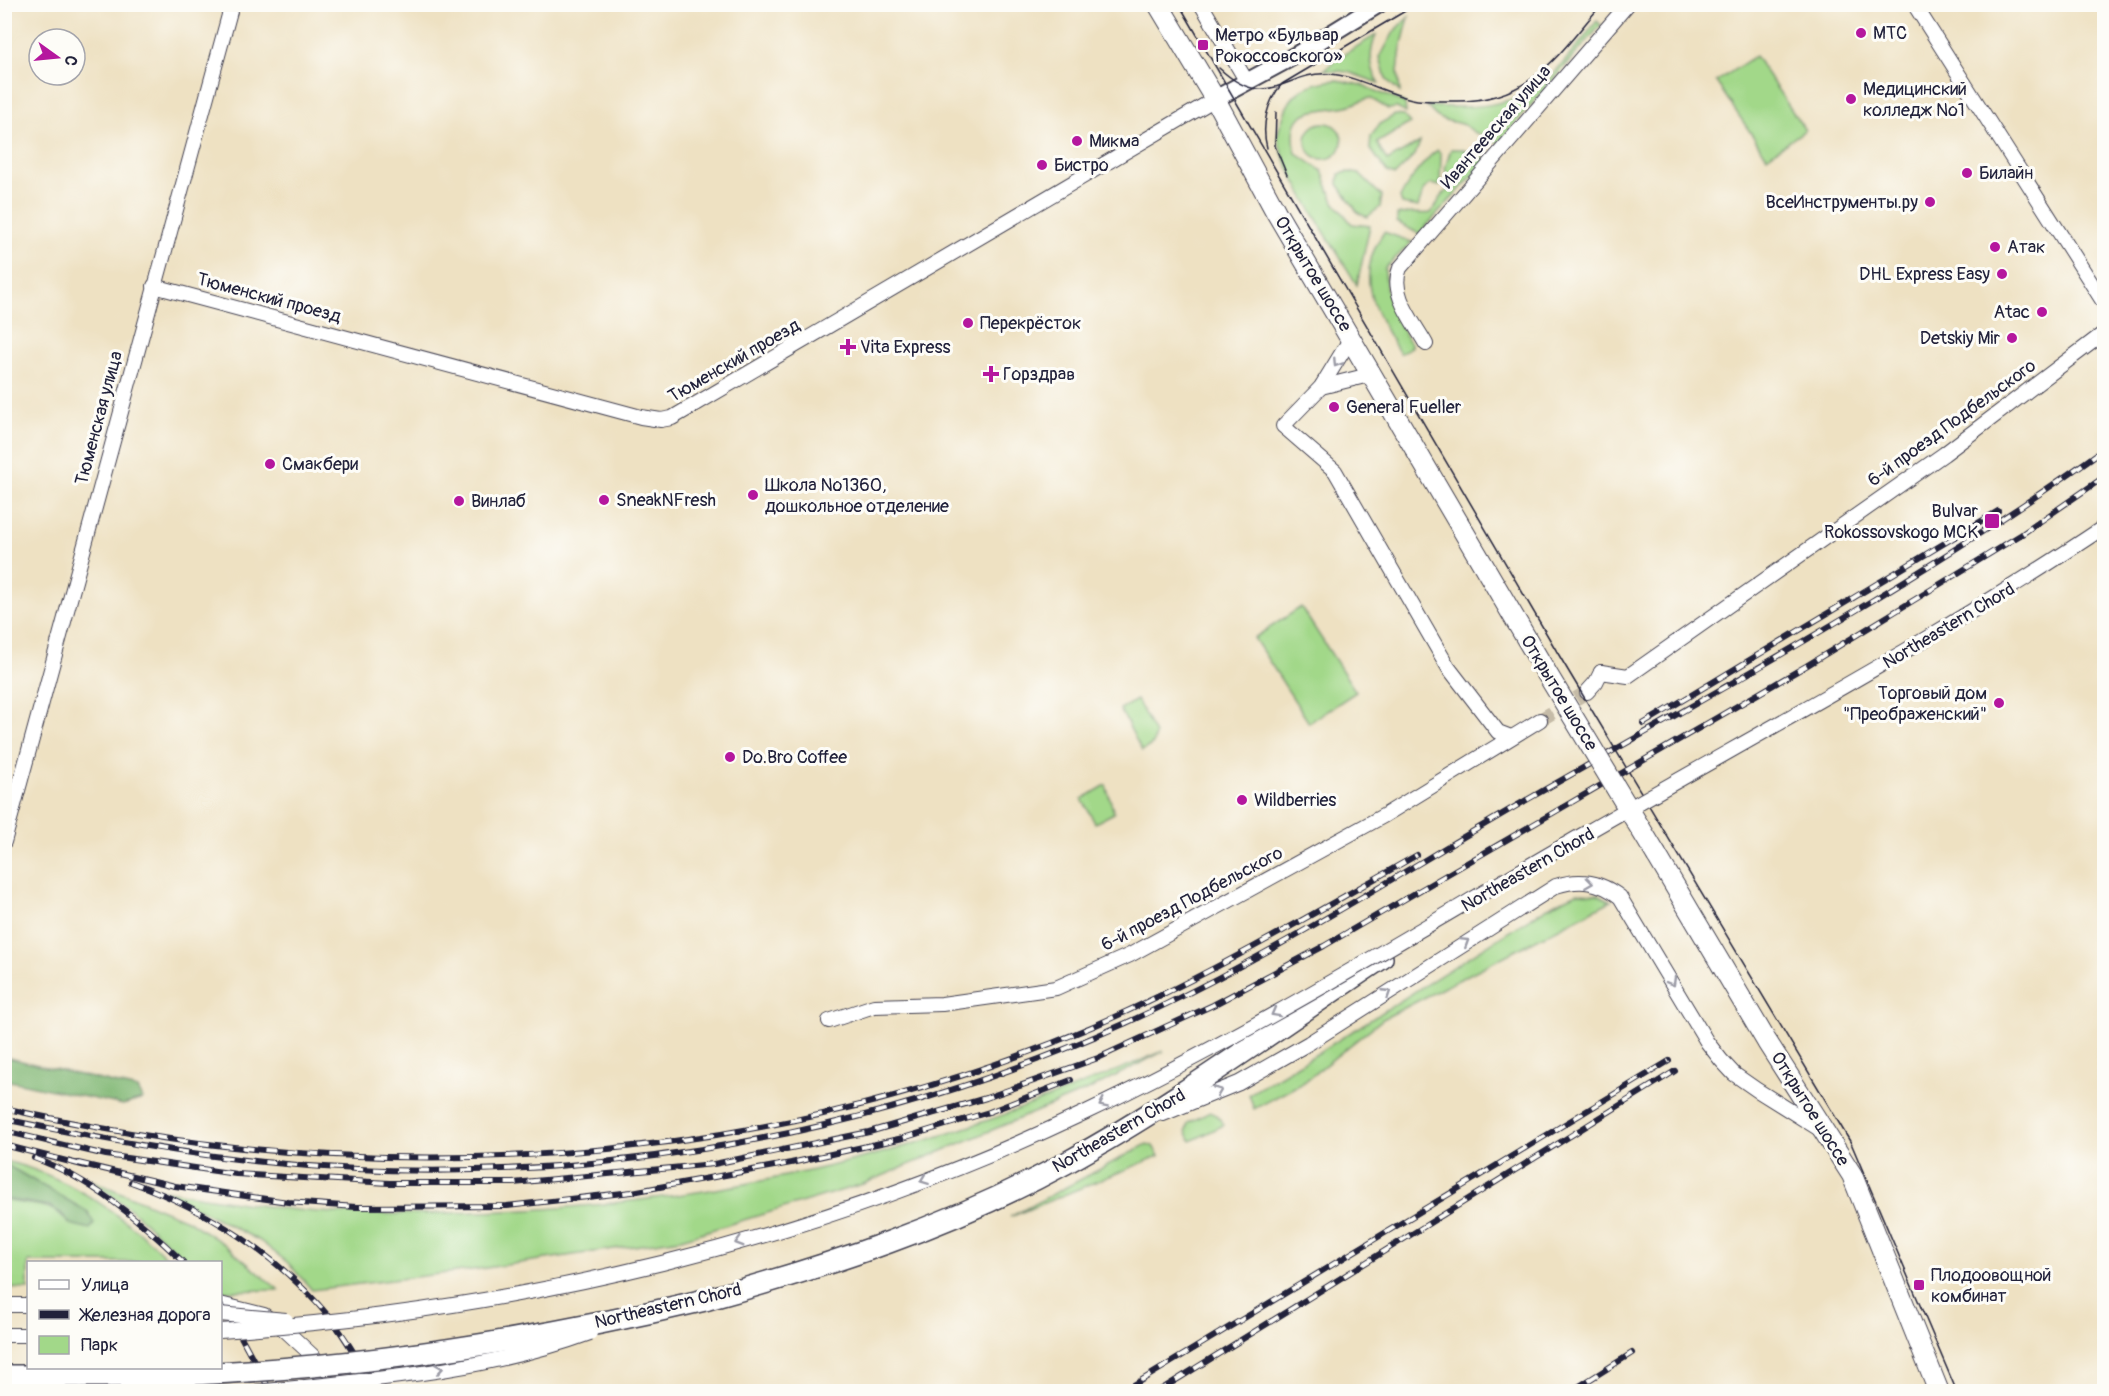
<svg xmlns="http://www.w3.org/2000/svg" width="2109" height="1396" viewBox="0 0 2109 1396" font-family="Pangolin,sans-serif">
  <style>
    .green { fill: #a2d889; stroke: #627d62; stroke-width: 1.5 }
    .forest { fill: #81b875; stroke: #526d58; stroke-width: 1.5 }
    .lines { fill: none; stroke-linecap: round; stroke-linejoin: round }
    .minor-tunnel { stroke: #c5bba7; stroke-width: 14; stroke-dasharray: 14 7; stroke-linecap: butt }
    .minor-casing { stroke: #413f4f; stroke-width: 16 }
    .tertiary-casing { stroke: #413f4f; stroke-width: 20 }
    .secondary-casing { stroke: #413f4f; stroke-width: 22 }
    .primary-casing { stroke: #413f4f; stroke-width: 24 }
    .minor { stroke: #fff; stroke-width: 14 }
    .tertiary { stroke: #fff; stroke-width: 16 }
    .secondary { stroke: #fff; stroke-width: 20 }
    .primary { stroke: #fff; stroke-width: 21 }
    .tram { stroke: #22223b; stroke-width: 1.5 }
    .rail-casing { stroke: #22223b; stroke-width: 6 }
    .rail { stroke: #fdfcf7; stroke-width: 4; stroke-dasharray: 11; stroke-linecap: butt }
    .minor-bridge-casing { stroke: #413f4f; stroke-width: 16; stroke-linecap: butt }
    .secondary-bridge-casing { stroke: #413f4f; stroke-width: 22; stroke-linecap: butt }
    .primary-bridge-casing { stroke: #413f4f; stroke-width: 24; stroke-linecap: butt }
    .minor-bridge { stroke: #fff; stroke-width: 14 }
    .secondary-bridge { stroke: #fff; stroke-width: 20 }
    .primary-bridge { stroke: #fff; stroke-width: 21 }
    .oneway { stroke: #9c9ca7 }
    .poi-dot { fill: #b5179e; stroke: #fdfcf7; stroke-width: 2 }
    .labels { text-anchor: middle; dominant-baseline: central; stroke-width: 6; stroke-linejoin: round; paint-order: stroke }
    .poi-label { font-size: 18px; fill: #22223b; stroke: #fdfcf7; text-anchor: start }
    .street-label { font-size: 18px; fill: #22223b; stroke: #fdfcf7 }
  </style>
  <rect width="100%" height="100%" fill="#fdfcf7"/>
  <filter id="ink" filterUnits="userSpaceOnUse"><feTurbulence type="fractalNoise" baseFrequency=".0167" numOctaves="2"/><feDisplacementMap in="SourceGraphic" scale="12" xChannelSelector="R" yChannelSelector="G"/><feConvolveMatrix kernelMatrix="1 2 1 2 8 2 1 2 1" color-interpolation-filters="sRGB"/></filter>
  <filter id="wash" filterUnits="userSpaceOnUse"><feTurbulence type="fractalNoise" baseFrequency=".008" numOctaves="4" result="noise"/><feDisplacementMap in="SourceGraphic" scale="24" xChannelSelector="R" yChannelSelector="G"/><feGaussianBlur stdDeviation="1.35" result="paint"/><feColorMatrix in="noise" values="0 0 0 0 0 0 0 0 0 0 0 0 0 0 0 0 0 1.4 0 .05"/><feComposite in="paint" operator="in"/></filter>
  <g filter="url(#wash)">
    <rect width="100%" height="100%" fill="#eee1c2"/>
    <g class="green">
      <path d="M1409 17 1401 48 1398 72 1400 92 1386 79 1380 57 1394 32Z"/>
      <path d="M1597 21 1601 25 1498 143C1490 137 1485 136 1476 133 1472 132 1469 127 1464 125 1446 118 1441 125 1427 106 1469 109 1516 108 1549 78 1567 61 1582 40 1597 21Z"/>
      <path d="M1376 35C1369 53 1369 66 1379 83L1348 72 1324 70 1341 56Z"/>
      <path d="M1755 56 1805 130 1767 157 1716 82Z"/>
      <path d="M1337 80 1361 85 1405 103 1406 113 1397 108 1388 109 1370 98C1362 100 1355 104 1347 106 1313 113 1286 105 1296 153L1322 171 1334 202 1352 224 1370 226 1357 285C1340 256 1279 165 1278 136 1278 130 1281 123 1283 118 1290 90 1310 82 1337 80Z"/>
      <path d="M1395 115 1404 116 1410 123 1377 143 1387 161 1420 142 1415 155 1395 175 1387 172 1370 148 1371 136 1381 123Z"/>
      <circle cx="1324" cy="141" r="18"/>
      <path d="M1451 149H1461L1488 159 1419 234 1397 222V215C1409 211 1419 215 1431 213L1444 193 1449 190 1445 168Z"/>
      <path d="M1438 150 1441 155 1440 186 1431 184 1424 189 1418 207 1402 204 1400 198C1405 186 1428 155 1438 150Z"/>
      <path d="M1347 172 1359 174 1382 196 1380 207 1367 217 1358 213 1338 184 1339 174Z"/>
      <path d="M1384 232 1412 242 1385 268C1385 304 1394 316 1412 346L1400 354C1376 313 1352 278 1384 232Z"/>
      <path d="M1301 607 1356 692 1309 723 1254 638Z"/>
      <path d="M1137 700 1155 734 1153 744 1142 751 1120 709Z"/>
      <path d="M1106 785 1114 813 1095 823 1082 799Z"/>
      <path d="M1577 893 1597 894 1611 901 1383 1019 1304 1082 1254 1109 1249 1094 1315 1055 1546 908Z"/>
      <path d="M1164 1051 1088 1090 863 1184 681 1239 479 1269 312 1290 288 1263 260 1241 162 1190C209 1198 257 1206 305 1211 353 1215 401 1214 449 1213 631 1210 814 1180 986 1121 1047 1100 1105 1075 1164 1051Z"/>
      <path d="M1210 1112 1217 1115 1224 1125 1191 1141 1186 1131 1188 1123Z"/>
      <path d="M1147 1144 1153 1146 1159 1156 1010 1217Z"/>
      <path d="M5 1161C68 1176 126 1216 171 1262H28V1289L5 1288V1199C31 1209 49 1198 70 1224L88 1212 5 1164Z"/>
      <path d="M88 1179 189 1221 224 1244 279 1290 221 1291 220 1262H188L128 1207Z"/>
    </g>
    <g class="forest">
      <path d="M5 1057 138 1089 143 1099 123 1105 5 1080Z"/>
      <path d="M5 1164 88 1212 94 1224 90 1229 70 1224 61 1213 49 1206 5 1199Z"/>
    </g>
  </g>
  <g filter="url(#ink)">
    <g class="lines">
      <path class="minor-tunnel" d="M1540 720 1587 692"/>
      <defs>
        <g id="minor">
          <path d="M1201 4 1247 82"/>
          <path d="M1914 4 2104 303"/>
          <path d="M154 286 641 417 661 420 672 418 1215 99"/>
          <path d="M1351 338 1321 387 1283 426 1335 471 1448 667 1498 732 1511 737"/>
          <path d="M1426 344C1414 322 1389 294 1400 268L1628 4"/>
          <path d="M1321 387 1373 374"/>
          <path d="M1601 672 1628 676 1944 454 2104 333"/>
          <path d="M1587 692 1596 682 1601 672"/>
          <path d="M4 842 232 4"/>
          <path d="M829 1021 874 1006 942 1004 1056 988 1130 955 1385 815 1540 720"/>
          <path d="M1163 1114 1239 1083 1309 1043 1556 886C1580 878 1600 881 1620 897L1707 1042 1721 1060 1734 1074 1757 1090 1821 1130"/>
          <path d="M220 1304 264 1315 286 1331 314 1357 322 1392"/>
          <path d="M4 1305H28"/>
          <path d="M4 1335H28"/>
        </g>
        <path id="tertiary" d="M1215 99 1298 54 1379 4"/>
        <g id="secondary">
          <path d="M1158 4 1215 99 1276 212 1546 672"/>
          <path d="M1657 856 1767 1042 1852 1175 1939 1392"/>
        </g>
        <g id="primary">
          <path d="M705 1300C828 1266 953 1225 1066 1163 1177 1102 1276 1028 1382 958"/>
          <path d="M4 1376H82"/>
        </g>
      </defs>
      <use href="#minor" class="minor-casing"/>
      <use href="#tertiary" class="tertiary-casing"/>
      <use href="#secondary" class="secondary-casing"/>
      <use href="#primary" class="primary-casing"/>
      <use href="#minor" class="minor"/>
      <use href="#tertiary" class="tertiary"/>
      <use href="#secondary" class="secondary"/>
      <use href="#primary" class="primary"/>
      <g class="tram">
        <path d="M1179 4 1563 662 1851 1143 1957 1392"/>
        <path d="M1219 68C1268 114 1286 70 1329 74 1358 76 1384 93 1412 99 1425 102 1440 101 1453 101 1530 103 1556 57 1602 4"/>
        <path d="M1276 112 1275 146 1287 175"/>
        <path d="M1267 148C1261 126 1267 101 1282 84L1417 4"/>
      </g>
      <defs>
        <g id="rail">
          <path d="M1643 724 1998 511"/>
          <path d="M4 1108C365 1192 754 1172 1096 1025 1207 977 1312 914 1417 855"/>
          <path d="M4 1119C90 1137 177 1153 264 1162 556 1192 859 1143 1126 1023 1269 958 1401 872 1537 794 1730 684 1924 578 2104 449"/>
          <path d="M4 1131 106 1155 236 1174 389 1183H513L714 1164 869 1132 986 1098 1098 1058 1213 1005 1324 946 1806 666 2022 534 2104 477"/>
          <path d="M4 1145 86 1166"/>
          <path d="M34 1158C90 1178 141 1221 183 1262"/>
          <path d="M78 1163 175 1186 288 1202 356 1207 507 1206 632 1192 791 1163 903 1138 989 1112 1071 1080"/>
          <path d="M131 1182C207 1209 278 1255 330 1318 348 1340 362 1367 377 1392"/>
          <path d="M220 1305 233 1322 271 1392"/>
          <path d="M1122 1392 1669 1061"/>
          <path d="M1157 1392 1675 1071"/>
          <path d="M1570 1392 1632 1353"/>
        </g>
      </defs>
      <use href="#rail" class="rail-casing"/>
      <use href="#rail" class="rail"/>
      <defs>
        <g id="minor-bridge">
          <path d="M220 1314 286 1320"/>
          <path d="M220 1331C518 1311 814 1242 1084 1113 1257 1031 1419 929 1584 834 1759 733 1937 639 2104 527"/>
          <path d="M256 1392C367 1380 484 1372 590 1333"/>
        </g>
        <path id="secondary-bridge" d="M1546 672 1657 856"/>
        <path id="primary-bridge" d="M82 1376C291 1378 502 1348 705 1300"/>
      </defs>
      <use href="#minor-bridge" class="minor-bridge-casing"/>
      <use href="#secondary-bridge" class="secondary-bridge-casing"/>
      <use href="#primary-bridge" class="primary-bridge-casing"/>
      <use href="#minor-bridge" class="minor-bridge"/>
      <use href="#secondary-bridge" class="secondary-bridge"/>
      <use href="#primary-bridge" class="primary-bridge"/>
    </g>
    <defs><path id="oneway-chevron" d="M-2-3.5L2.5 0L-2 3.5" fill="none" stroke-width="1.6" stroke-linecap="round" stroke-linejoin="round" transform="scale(1.5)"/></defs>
    <g class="oneway">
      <use href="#oneway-chevron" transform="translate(1337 363) rotate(123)"/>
      <use href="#oneway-chevron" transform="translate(1589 883) rotate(8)"/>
      <use href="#oneway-chevron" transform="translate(1465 942) rotate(-32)"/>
      <use href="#oneway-chevron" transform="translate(1672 982) rotate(60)"/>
      <use href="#oneway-chevron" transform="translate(1387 993) rotate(-33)"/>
      <use href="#oneway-chevron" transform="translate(1275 1013) rotate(151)"/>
      <use href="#oneway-chevron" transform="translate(1218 1091) rotate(-22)"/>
      <use href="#oneway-chevron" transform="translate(1103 1104) rotate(154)"/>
      <use href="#oneway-chevron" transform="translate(924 1180) rotate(159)"/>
      <use href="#oneway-chevron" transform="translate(739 1242) rotate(164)"/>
      <use href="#oneway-chevron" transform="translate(439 1369) rotate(-9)"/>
    </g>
  </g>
  <g class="poi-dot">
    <circle cx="1861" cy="33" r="6"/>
    <rect x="1197" y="39" width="12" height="12" rx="3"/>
    <circle cx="1851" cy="99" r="6"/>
    <circle cx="1077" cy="141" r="6"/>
    <circle cx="1042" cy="165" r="6"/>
    <circle cx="1967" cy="173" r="6"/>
    <circle cx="1930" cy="202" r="6"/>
    <circle cx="1995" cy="247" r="6"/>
    <circle cx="2002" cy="274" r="6"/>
    <circle cx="2042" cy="312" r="6"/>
    <circle cx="968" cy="323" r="6"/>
    <circle cx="2012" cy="338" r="6"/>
    <path d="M845 338h6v6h6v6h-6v6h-6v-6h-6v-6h6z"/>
    <path d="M988 365h6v6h6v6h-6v6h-6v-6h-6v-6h6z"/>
    <circle cx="1334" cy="407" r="6"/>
    <circle cx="270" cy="464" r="6"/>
    <circle cx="753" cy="495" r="6"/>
    <circle cx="604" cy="500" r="6"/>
    <circle cx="459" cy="501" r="6"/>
    <rect x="1984" y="513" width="16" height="16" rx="3"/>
    <circle cx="1999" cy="703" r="6"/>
    <circle cx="730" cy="757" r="6"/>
    <circle cx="1242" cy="800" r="6"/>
    <rect x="1913" y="1279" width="12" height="12" rx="3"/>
  </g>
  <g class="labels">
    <g class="poi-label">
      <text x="1873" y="33">МТС</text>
      <text x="1215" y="35">Метро «Бульвар<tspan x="1215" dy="21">Рокоссовского»</tspan></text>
      <text x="1863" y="89">Медицинский<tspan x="1863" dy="21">колледж №1</tspan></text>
      <text x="1089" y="141">Микма</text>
      <text x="1054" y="165">Бистро</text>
      <text x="1979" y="173">Билайн</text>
      <text x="1918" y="202" text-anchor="end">ВсеИнструменты.ру</text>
      <text x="2007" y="247">Атак</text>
      <text x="1990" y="274" text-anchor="end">DHL Express Easy</text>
      <text x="2030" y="312" text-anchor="end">Atac</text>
      <text x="980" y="323">Перекрёсток</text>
      <text x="2000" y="338" text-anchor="end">Detskiy Mir</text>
      <text x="860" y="347">Vita Express</text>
      <text x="1003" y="374">Горздрав</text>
      <text x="1346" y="407">General Fueller</text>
      <text x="282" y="464">Смакбери</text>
      <text x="765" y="485">Школа №1360,<tspan x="765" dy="21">дошкольное отделение</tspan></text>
      <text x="616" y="500">SneakNFresh</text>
      <text x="471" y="501">Винлаб</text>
      <text x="1978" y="511" text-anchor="end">Bulvar<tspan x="1978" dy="21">Rokossovskogo MCK</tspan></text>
      <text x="1987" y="693" text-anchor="end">Торговый дом<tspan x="1987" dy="21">"Преображенский"</tspan></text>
      <text x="742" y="757">Do.Bro Coffee</text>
      <text x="1254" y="800">Wildberries</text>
      <text x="1931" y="1275">Плодоовощной<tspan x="1931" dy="21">комбинат</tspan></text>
    </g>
    <g class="street-label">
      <text transform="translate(1496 127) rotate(-49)">Ивантеевская улица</text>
      <text transform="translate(1313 274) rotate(59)">Открытое шоссе</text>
      <text transform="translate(269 298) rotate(15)">Тюменский проезд</text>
      <text transform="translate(734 361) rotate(-30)">Тюменский проезд</text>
      <text transform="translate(99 418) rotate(-75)">Тюменская улица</text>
      <text transform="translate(1952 423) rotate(-36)">6-й проезд Подбельского</text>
      <text transform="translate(1949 626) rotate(-31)">Northeastern Chord</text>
      <text transform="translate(1559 693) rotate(59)">Открытое шоссе</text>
      <text transform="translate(1528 870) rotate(-30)">Northeastern Chord</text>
      <text transform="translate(1192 899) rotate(-28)">6-й проезд Подбельского</text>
      <text transform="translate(1810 1109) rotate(58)">Открытое шоссе</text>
      <text transform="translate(1119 1131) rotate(-30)">Northeastern Chord</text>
      <text transform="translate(668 1306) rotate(-13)">Northeastern Chord</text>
    </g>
  </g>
  <rect width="2109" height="1396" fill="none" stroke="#fdfcf7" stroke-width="24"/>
  <rect x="27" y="1261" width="195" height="108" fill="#fdfcf7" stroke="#a5a5ac" stroke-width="1.5"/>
  <rect x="39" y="1280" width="30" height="9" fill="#ffffff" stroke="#a5a5ac" stroke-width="1.5"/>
  <text x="81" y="1291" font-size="18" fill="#22223b">Улица</text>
  <rect x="39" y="1310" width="30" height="9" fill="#22223b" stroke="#a5a5ac" stroke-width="1.5"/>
  <text x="81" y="1321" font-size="18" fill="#22223b">Железная дорога</text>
  <rect x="39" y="1336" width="30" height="18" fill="#a2d889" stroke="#a5a5ac" stroke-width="1.5"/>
  <text x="81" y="1351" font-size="18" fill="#22223b">Парк</text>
  <g transform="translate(57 57) rotate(105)"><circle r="28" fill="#fdfcf7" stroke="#a5a5ac" stroke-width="1.5"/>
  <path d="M0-4.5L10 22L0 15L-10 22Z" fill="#b5179e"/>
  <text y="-9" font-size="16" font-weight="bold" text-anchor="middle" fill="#22223b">С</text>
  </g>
</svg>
